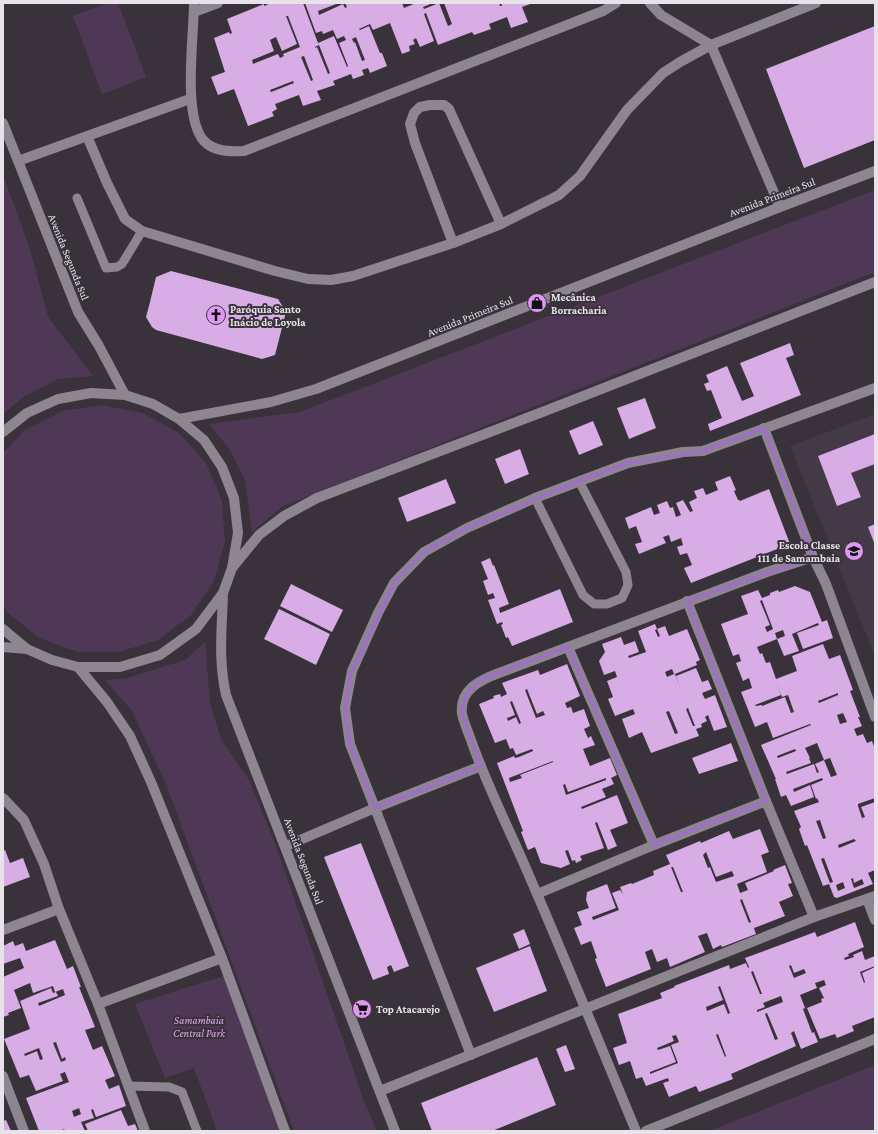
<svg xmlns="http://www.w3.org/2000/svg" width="878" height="1134" viewBox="0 0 878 1134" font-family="'Crimson Pro',serif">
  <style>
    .built { fill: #443947 }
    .green { fill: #4f3855 }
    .building { fill: #d8ace5; fill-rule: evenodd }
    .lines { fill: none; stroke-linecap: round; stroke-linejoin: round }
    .service { stroke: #8d858f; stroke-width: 9 }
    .minor { stroke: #8d858f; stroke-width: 10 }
    .secondary { stroke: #8d858f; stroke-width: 10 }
    .marked { fill: none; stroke: #a16cce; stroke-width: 3; stroke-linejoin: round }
    .labels { text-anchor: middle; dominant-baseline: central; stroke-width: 4; stroke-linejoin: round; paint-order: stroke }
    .street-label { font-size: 11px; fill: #e8e3e9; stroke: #39323b }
    .poi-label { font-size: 11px; font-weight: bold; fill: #e8e3e9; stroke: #39323b; text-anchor: start }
    .park-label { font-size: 11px; font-style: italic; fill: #dfa4f0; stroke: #39323b }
  </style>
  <rect width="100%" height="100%" fill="#39323b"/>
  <path class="built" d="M875 414V656L790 446Z"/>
  <g class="green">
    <path d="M108 3H118L146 77 102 94 73 16Z"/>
    <path d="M3 175 30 249 48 317 93 376 58 379 23 397 3 414Z"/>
    <path d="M875 190V272L283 506 252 532 245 480 230 450 209 424 300 412Z"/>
    <path d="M102 405 143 413 179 433 206 463 222 501 225 542 214 581 191 615 158 640 119 652H78L39 638 7 612 3 605V453L25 430 62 411Z"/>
    <path d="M205 642 210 703 221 739 249 780 276 846 364 1101 377 1131H294L166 784 132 711 105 680 127 678 185 660Z"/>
    <path d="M223 976 282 1131H217L194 1068 165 1078 135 1004Z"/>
    <path d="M875 1065V1131H709Z"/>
  </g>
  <g class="building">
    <path d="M271 3H303L318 43 334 36 347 67 348 66 339 43 346 40 344 36 337 39 333 30 323 34 322 31 316 33 305 3H339L318 11 319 15 343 4 345 8 347 7 345 3H402L404 8 416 3H433L423 7 424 9 439 3 448 26 452 24 444 3H499L500 6H502L501 3H533L522 7 528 22 511 28 507 17 489 24 491 29 474 35 472 32 438 45 426 13 424 14 434 41 420 47 416 38 413 40 415 44 409 46 410 51 402 54 390 23 373 30 370 24 359 29 360 30 369 26 380 53H382L387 66 370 73 368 68 362 70 364 75 353 79 351 74 333 81 335 85 317 91 321 100 303 106 299 95 275 104 277 109 272 112 274 116 248 126 234 89 218 95 211 77 225 72 214 38 229 32 230 34 232 33 227 19 264 4V6ZM286 16H288L300 47 283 54 284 56 280 58 278 54 253 64 252 60 274 51 270 40 276 37 282 51 297 44ZM356 37 365 60 362 61 355 42 354 43 352 39ZM319 45 330 73 328 74 317 47 315 48V47ZM304 56 313 80 311 81 301 57ZM293 81 294 83 271 92 270 90Z"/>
    <path d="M875 26V140L804 168 766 69Z"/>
    <path d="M171 271 278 299 286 312 275 355 262 359 156 330 152 327 146 317 150 302 156 277Z"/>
    <path d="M790 343 794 355 786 358 801 395 710 431 708 424 722 418 711 390 707 391 704 384 709 382 706 375 727 366 742 401 754 396 740 363Z"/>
    <path d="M645 398 656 428 629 439 617 408Z"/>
    <path d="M593 421 603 445 579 455 569 431Z"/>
    <path d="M875 434V464L851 473 861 497 837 506 818 456Z"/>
    <path d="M520 449 529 474 505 484 495 459Z"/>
    <path d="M730 476 736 490 734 491 738 500H739L740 501 769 489 790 544 691 583 684 568 692 565 687 553 680 555 677 547 683 545 681 538 671 542 669 535 663 537 666 543 639 554 635 544 642 542 636 526 629 529 625 518 651 507 654 515 660 513 657 505 667 501 670 508 673 507 676 517 681 515 676 503 683 500 690 512 693 511 689 502 697 498 694 491 703 488 706 495 718 490 715 482Z"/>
    <path d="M446 479 456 503 407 522 398 498Z"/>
    <path d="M875 524V545L868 527Z"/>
    <path d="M490 558 493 566 494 565 509 604 499 608 500 613 560 589 573 622 512 646 508 637 506 638 501 625 503 624 502 622 497 624 488 600 495 598 493 593 488 595 483 581 488 579 481 562Z"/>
    <path d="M291 584 343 610 332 632 280 606Z"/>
    <path d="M795 586 810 592 822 622 827 620 833 638 803 649 797 633 819 625 818 623 792 634 799 651 784 656 777 639 757 647 760 654 762 653 766 663 770 662 776 679 797 671 792 656 823 644 829 659 840 655 853 690 850 691 860 717H858L862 726 854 729 857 736 863 734 867 743 872 741 875 749V798L858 804V806L862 818 865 817 861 807 875 802V870L868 873 873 884 837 898 834 897 829 884 823 886 807 845 805 846 799 829 801 827 794 811 819 802 817 798 816 799 811 785 823 780 822 778 793 789 794 792 810 785 814 797 791 806 786 795 781 797 775 779H776L761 745 811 725 810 724 773 738 767 722 755 727 741 692 752 688 749 678 743 681 736 663 741 661 739 654 733 656 721 624 748 614 741 596 758 590 762 598 770 595V593L778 590 779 592ZM762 600 773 629 767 632 765 627 770 625 760 601ZM783 630 785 636 777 639 775 633ZM775 679 782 697 788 695 794 712 791 713 785 697 762 706V705L756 706 755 705 781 695ZM838 693V695L819 703 818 701ZM843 713 847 722 840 724 837 715ZM817 743 824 760 830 758 837 775 831 777 824 760 815 764 819 772 817 773 814 764 787 774 786 772 811 763 809 758H810L805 748ZM795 749 796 751 778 758 777 756ZM820 820 826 838 823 839 816 821ZM854 839 856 841 839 848 838 845ZM824 858 833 882 830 883 821 859ZM853 878 854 883 862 879 864 884 854 888 851 879ZM843 882 845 888 838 891 836 885Z"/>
    <path d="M279 609 330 634 316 665 264 639Z"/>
    <path d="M655 624 657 629 655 630 658 637 660 636 657 629 665 626 669 636 687 629 700 660 696 662 697 665 675 674 681 690 676 676 696 668 702 682 708 680 712 689 702 693 705 699 715 695 727 727 714 731 708 715 705 717 707 721 701 724 702 727 696 729 699 736 651 753 642 732 629 738 622 719 635 714 633 709 615 716 608 699 613 697 607 681 617 677 615 671 604 675 599 661 605 652 602 644 621 637 624 645 635 641 639 652 628 656 629 658 646 652 638 631ZM672 669 674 674 667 677 665 672ZM688 708 695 726H693L686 709ZM669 711 678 733 675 734 666 712Z"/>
    <path d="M567 664 580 696 565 703 567 708 571 707 573 713 584 709 590 726 584 729 588 738 591 736 595 745 583 749 590 766 610 758 617 775 611 778 614 784 602 789 606 797 581 807 582 809 617 795 628 823 610 830 617 846 608 850 597 822 595 823 604 848 580 856 582 860 576 863 575 860 572 861 568 850 565 851 570 864 561 868 541 863 535 847 528 850 521 832 523 831 497 763 514 756 515 758 519 757 533 751 532 749 516 755 513 748 510 749 506 739 495 743 479 704 494 698 493 696 500 694 501 697 507 694 502 683 538 670 540 675ZM527 689 537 714 543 711 545 715 536 718 525 690ZM512 701 521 723 519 724 516 717 508 721 507 718 515 715 510 702ZM553 761V762L520 775 522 778 510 782 509 778ZM606 778V780L566 795 563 785 565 784 568 792Z"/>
    <path d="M731 743 738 761 699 774 692 758Z"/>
    <path d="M760 829 769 852 761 855 767 872 737 884 740 893 748 890 745 883 774 871 773 870 785 865 792 883 788 884 793 896 779 902 785 916 754 928 756 934 722 947 721 945 713 949 707 933 698 936 705 952 670 967 667 958 657 962 652 949 645 952 651 969 606 987 595 959 597 958 591 941 581 945 574 928 582 925 577 912 589 908 586 900 587 892 607 884 616 908 592 917 593 920 619 910 612 893 620 890 623 894 620 887 631 883 632 884 654 875 653 871 670 864 666 855 700 841 701 843 729 831 733 839ZM706 852 716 877 732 871 734 876 716 882 710 867 708 868 703 855ZM671 867H673L683 892H681ZM742 899 751 922 749 923 740 900Z"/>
    <path d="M361 843 409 966 394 972 391 965 387 967 389 974 373 980 324 857Z"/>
    <path d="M5 850 10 863 23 858 30 877 3 887V851Z"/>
    <path d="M855 922 864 947 848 954 849 956 844 958 845 960 854 957 853 955 862 951 865 960 875 956V966L860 972 864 983 865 982 862 973 875 967V1017L852 1026 854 1031 837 1038 835 1034 820 1039 807 1008 822 1002 821 999 824 998 819 988 826 985 824 980 815 983 817 988 800 995 805 1008 803 1009 812 1033 814 1032 818 1042 801 1049 794 1031 791 1033 796 1046 731 1074 733 1079 699 1092 696 1086 669 1097 663 1083 669 1081 668 1078 646 1086 642 1077 636 1079 630 1061 619 1065 613 1048 627 1043 618 1014 662 998 660 993 675 987 674 986 729 965 730 969 746 963 748 968 749 967 745 958 815 932 817 937ZM791 965 794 973 804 969 806 973 794 978 789 966ZM753 971 762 994H760L751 972ZM720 986 730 1013 728 1014 724 1004 707 1011 706 1007 723 1000 718 987ZM781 996 783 1002 757 1012V1010L765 1007 763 1003ZM767 1013 778 1039 775 1040 765 1014ZM718 1034 726 1056 725 1057 716 1035ZM676 1035 679 1042 671 1045 678 1063 650 1074V1072L676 1062 670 1046 658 1050 657 1048 674 1041 672 1036Z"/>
    <path d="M524 929 530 944 519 949 513 934Z"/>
    <path d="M55 940 67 969 73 966 81 987H79L95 1027 85 1030 93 1050 102 1046 115 1076 105 1080 109 1089 119 1085 126 1106 96 1117 93 1109 91 1110 94 1118 81 1122 85 1131H65L64 1129 61 1131H39L26 1098 69 1082 65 1072 60 1074 63 1081 36 1091 29 1075 20 1078 4 1039 30 1029 20 1001 51 988 53 993 56 992 58 996 38 1003 39 1006 65 995 63 989 55 992 53 986 33 993 30 983 14 990 21 1008 8 1013 9 1015 3 1017V977L24 968 20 958 3 964V946L13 941 15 946 23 943 26 951ZM56 1042 62 1059 65 1057 66 1060 61 1062 53 1043ZM39 1048 43 1059 40 1060 37 1051 25 1056 24 1054ZM79 1108 81 1114 74 1117 72 1111Z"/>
    <path d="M530 946 547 991 494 1012 476 968Z"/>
    <path d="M566 1045 575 1069 565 1072 556 1049Z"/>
    <path d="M537 1057 556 1105 492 1131H432L421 1103Z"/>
    <path d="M121 1110 128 1126 135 1124 138 1131H88L85 1124Z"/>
    <path d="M6 1120 11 1131H3V1121Z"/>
  </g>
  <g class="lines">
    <g class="service">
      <path d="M77 198 106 268 117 267 122 264 142 231"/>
      <path d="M535 498 583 595 594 604H607L622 598 628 585 626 572 579 481"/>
      <path d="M128 1086 169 1087 182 1092 197 1131"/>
    </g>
    <g class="minor">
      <path d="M194 3C194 36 182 117 204 141 214 152 231 152 244 151L603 11 616 3"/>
      <path d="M650 3 661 15 711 45 780 207"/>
      <path d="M194 12 218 3"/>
      <path d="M87 136 107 183 125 219 142 231 275 271 308 279 331 280 353 276 453 243 501 224 559 195 580 176 627 110 663 73 680 62 711 45 816 3"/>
      <path d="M18 161 190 99"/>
      <path d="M453 243 415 143 410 124 414 113 420 107 430 105H444L449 109 501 224"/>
      <path d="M764 428 813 557"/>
      <path d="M687 601 766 801 814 917"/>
      <path d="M568 647 654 845"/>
      <path d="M3 798 24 820 44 864 59 909 98 1004 145 1131"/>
      <path d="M286 846 375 808 481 766"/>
      <path d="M537 894 654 845 766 801"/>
      <path d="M867 899 875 920"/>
      <path d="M3 930 59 909"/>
      <path d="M98 1004 222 958"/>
      <path d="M471 1055 350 744 345 708 352 671 378 613 394 583 424 552 467 528 535 498 628 463 683 452 703 451 875 388"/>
      <path d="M3 1076 24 1131"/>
      <path d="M380 1091 814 917 875 896"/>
      <path d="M636 1131C598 1040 561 948 521 857 504 819 486 782 472 743 469 734 464 723 462 714 459 690 480 680 499 673L767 572 813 557 826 584 875 717"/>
      <path d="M646 1131 875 1039"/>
    </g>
    <g class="secondary">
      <path d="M3 123 78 312 99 346 125 395"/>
      <path d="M179 419 271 402 316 389 780 207 875 171"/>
      <path d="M3 432 27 413 58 399 91 393 125 395 153 404 179 419 204 440 222 467 234 498 238 533 232 568 223 593 196 629 160 655 120 667H78L52 660 27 649 3 629"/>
      <path d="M232 568 259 535 284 516 317 498 545 411 875 282"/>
      <path d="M223 593C222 629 218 659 226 695L395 1131"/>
      <path d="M3 647 27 649"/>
      <path d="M78 667 107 702 130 736 151 782 222 958 285 1131"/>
    </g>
  </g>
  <path class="marked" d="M764 428 813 557 687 601 766 801 654 845 568 647 482 679 466 694 462 714 481 766 375 808 350 744 345 708 348 689 352 671 394 583 424 552 467 528 579 481 628 463 703 451Z"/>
  <defs>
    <symbol id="shop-disc" viewBox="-11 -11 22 22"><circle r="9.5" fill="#de98f2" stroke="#39323b"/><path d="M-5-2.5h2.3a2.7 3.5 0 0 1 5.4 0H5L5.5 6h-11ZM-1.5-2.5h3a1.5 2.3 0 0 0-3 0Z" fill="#111"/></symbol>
    <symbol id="church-disc" viewBox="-11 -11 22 22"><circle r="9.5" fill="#de98f2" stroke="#39323b"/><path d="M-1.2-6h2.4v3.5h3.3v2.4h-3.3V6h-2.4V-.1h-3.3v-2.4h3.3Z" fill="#111"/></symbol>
    <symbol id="school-disc" viewBox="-11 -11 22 22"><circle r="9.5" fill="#de98f2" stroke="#39323b"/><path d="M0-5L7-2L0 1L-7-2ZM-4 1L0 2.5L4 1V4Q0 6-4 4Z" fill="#111"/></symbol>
    <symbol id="supermarket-disc" viewBox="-11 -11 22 22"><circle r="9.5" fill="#de98f2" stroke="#39323b"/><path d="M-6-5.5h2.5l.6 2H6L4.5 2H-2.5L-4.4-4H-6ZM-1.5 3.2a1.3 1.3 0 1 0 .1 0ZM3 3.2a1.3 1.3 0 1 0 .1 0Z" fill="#111"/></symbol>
  </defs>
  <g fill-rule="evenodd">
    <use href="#shop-disc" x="526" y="292" width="22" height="22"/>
    <use href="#church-disc" x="205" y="304" width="22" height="22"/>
    <use href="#school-disc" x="843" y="540" width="22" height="22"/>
    <use href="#supermarket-disc" x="351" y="998" width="22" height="22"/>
  </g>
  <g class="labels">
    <g class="street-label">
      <text transform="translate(772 197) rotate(-21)">Avenida Primeira Sul</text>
      <text transform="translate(69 257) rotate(68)">Avenida Segunda Sul</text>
      <text transform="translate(470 316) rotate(-22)">Avenida Primeira Sul</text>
      <text transform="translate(304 861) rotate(69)">Avenida Segunda Sul</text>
    </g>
    <g class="poi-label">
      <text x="551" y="297">Mecânica<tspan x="551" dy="13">Borracharia</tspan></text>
      <text x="230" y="309">Paróquia Santo<tspan x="230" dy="13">Inácio de Loyola</tspan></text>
      <text x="840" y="545" text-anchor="end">Escola Classe<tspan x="840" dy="13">111 de Samambaia</tspan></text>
      <text x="376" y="1009">Top Atacarejo</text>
    </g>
    <g class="park-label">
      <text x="199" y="1020">Samambaia<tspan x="199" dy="13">Central Park</tspan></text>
    </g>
  </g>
  <rect width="878" height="1134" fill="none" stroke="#e8e3e9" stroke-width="8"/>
</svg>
